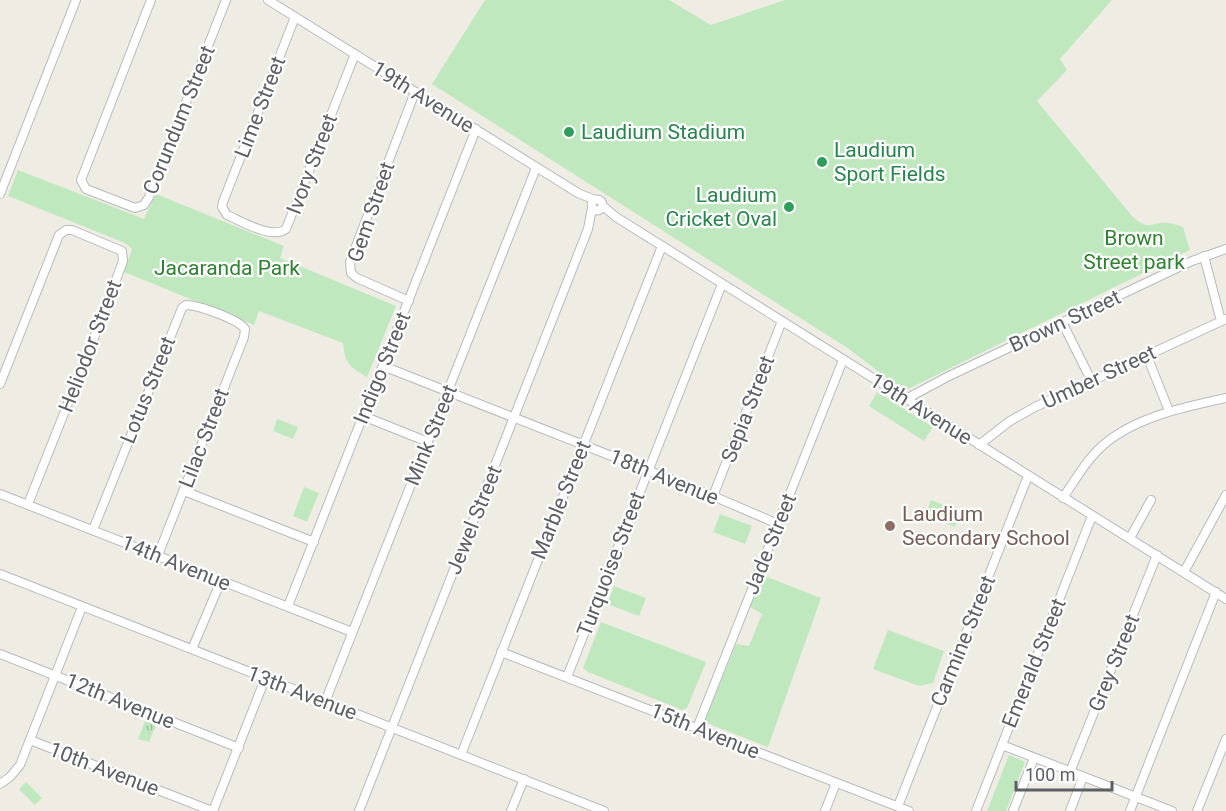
<svg xmlns="http://www.w3.org/2000/svg" width="1226" height="811" viewBox="0 0 1226 811" font-family="Roboto,sans-serif">
  <style>
    .grass { fill: url(#grass-tufts) }
    .park { fill: #c0e8be }
    .lines { fill: none; stroke-linecap: round; stroke-linejoin: round }
    .minor-casing { stroke: #b6babf; stroke-width: 10 }
    .minor { stroke: #fff; stroke-width: 8 }
    .leisure-dot { fill: #2e9e5b; stroke: #fff; stroke-width: 2 }
    .education-dot { fill: #8d6e63; stroke: #fff; stroke-width: 2 }
    .labels { text-anchor: middle; dominant-baseline: central; stroke-width: 4.5; stroke-linejoin: round; paint-order: stroke }
    .street-label { font-size: 21px; fill: #5c6065; stroke: #fff }
    .leisure-label { font-size: 21px; fill: #27864d; stroke: #fff; text-anchor: start }
    .park-label { font-size: 21px; fill: #2f8230; stroke: #fff }
    .education-label { font-size: 21px; fill: #785e54; stroke: #fff; text-anchor: start }
  </style>
  <defs>
    <pattern id="grass-tufts" width="24" height="20" patternUnits="userSpaceOnUse" patternTransform="scale(1.5)"><rect width="24" height="20" fill="#c0e8be"/><path d="M3 7l-1-3M5 7V3M7 7l1-3M15 17l-1-3M17 17v-4M19 17l1-3" fill="none" stroke="#9fbf9e"/></pattern>
  </defs>
  <rect width="100%" height="100%" fill="#efece4"/>
  <path class="grass" d="M145 721 156 725 149 742 138 739Z"/>
  <g class="park">
    <path d="M485 0H669L711 25 785 0H1112L1060 59 1067 70 1037 101 1132 216C1150 233 1151 221 1169 223 1173 223 1179 226 1183 227L1190 250 904 391 849 349 432 84Z"/>
    <path d="M18 170 144 219 156 194 284 246 280 258 396 306 367 377C350 367 345 364 343 343L259 311 254 325 124 272 132 249 125 243 8 196Z"/>
    <path d="M877 392 933 427 924 441 869 406Z"/>
    <path d="M277 419 298 427 293 439 273 431Z"/>
    <path d="M304 487 319 493 307 522 293 516Z"/>
    <path d="M931 500 961 512 955 527 925 515Z"/>
    <path d="M720 514 752 526 745 544 713 532Z"/>
    <path d="M762 575 821 598 768 747 704 722 736 644 749 646 762 614 749 606Z"/>
    <path d="M614 586 646 598 639 616 607 604Z"/>
    <path d="M601 622 706 662 687 708 682 710 588 672 583 668Z"/>
    <path d="M888 630 944 651 933 683 919 686 873 669Z"/>
    <path d="M1009 755 1025 762 1006 811H987Z"/>
    <path d="M26 782 42 798 35 805 19 789Z"/>
  </g>
  <g class="lines">
    <defs>
      <g id="minor">
        <path d="M151 0 81 180 86 189 135 208 144 205 149 197 226 0"/>
        <path d="M268 0 578 193 595 200"/>
        <path d="M295 17 223 202 222 207 227 215C241 221 273 240 286 229L355 54"/>
        <path d="M0 194 76 0"/>
        <circle cx="597" cy="205" r="5.5"/>
        <path d="M603 206 616 217 1226 599"/>
        <path d="M1204 256 1221 321"/>
        <path d="M409 301 357 278 351 273 350 262 415 92"/>
        <path d="M1062 322 1091 380"/>
        <path d="M1147 356 1169 411"/>
        <path d="M383 366 713 496 778 524"/>
        <path d="M0 384 59 235 66 230H72L122 251 123 261 103 315 28 504"/>
        <path d="M906 399 947 377 1192 261 1226 249"/>
        <path d="M363 416 428 442"/>
        <path d="M979 445 1010 421 1035 407 1226 319"/>
        <path d="M184 491 314 542"/>
        <path d="M0 494 352 632"/>
        <path d="M713 496 782 321"/>
        <path d="M1063 498C1075 480 1086 461 1102 446 1135 417 1184 407 1226 398"/>
        <path d="M93 530 182 308 186 305C198 305 238 319 245 329L244 337 158 555"/>
        <path d="M1130 538 1151 500"/>
        <path d="M1184 572 1226 495"/>
        <path d="M0 574 604 811"/>
        <path d="M288 606 476 129"/>
        <path d="M192 649 221 581"/>
        <path d="M501 652 909 811"/>
        <path d="M0 654 239 748"/>
        <path d="M567 677 722 284"/>
        <path d="M325 702 536 168"/>
        <path d="M697 728 843 360"/>
        <path d="M30 740 212 811"/>
        <path d="M1002 745 1172 811"/>
        <path d="M461 755 662 246"/>
        <path d="M1070 772 1157 555"/>
        <path d="M0 784 10 777 20 765 82 607"/>
        <path d="M898 806 1028 476"/>
        <path d="M213 811 265 679"/>
        <path d="M359 811 588 229 592 208"/>
        <path d="M511 811 524 779"/>
        <path d="M825 811 836 783"/>
        <path d="M976 811 1092 516"/>
        <path d="M1013 811 1034 758"/>
        <path d="M1070 811 1083 777"/>
        <path d="M1130 811 1216 592"/>
        <path d="M1197 811 1226 739"/>
      </g>
    </defs>
    <use href="#minor" class="minor-casing"/>
    <use href="#minor" class="minor"/>
  </g>
  <g class="leisure-dot">
    <circle cx="569" cy="132" r="6"/>
    <circle cx="822" cy="162" r="6"/>
    <circle cx="789" cy="207" r="6"/>
  </g>
  <circle class="education-dot" cx="890" cy="526" r="6"/>
  <g class="labels">
    <g class="street-label">
      <text transform="translate(423 97) rotate(32)">19th Avenue</text>
      <text transform="translate(260 107) rotate(-69)">Lime Street</text>
      <text transform="translate(179 120) rotate(-68)">Corundum Street</text>
      <text transform="translate(312 164) rotate(-69)">Ivory Street</text>
      <text transform="translate(371 212) rotate(-71)">Gem Street</text>
      <text transform="translate(1065 321) rotate(-25)">Brown Street</text>
      <text transform="translate(90 346) rotate(-69)">Heliodor Street</text>
      <text transform="translate(382 368) rotate(-68)">Indigo Street</text>
      <text transform="translate(1099 377) rotate(-25)">Umber Street</text>
      <text transform="translate(148 390) rotate(-68)">Lotus Street</text>
      <text transform="translate(748 409) rotate(-69)">Sepia Street</text>
      <text transform="translate(921 409) rotate(32)">19th Avenue</text>
      <text transform="translate(431 435) rotate(-68)">Mink Street</text>
      <text transform="translate(204 438) rotate(-69)">Lilac Street</text>
      <text transform="translate(664 477) rotate(22)">18th Avenue</text>
      <text transform="translate(561 500) rotate(-68)">Marble Street</text>
      <text transform="translate(474 520) rotate(-68)">Jewel Street</text>
      <text transform="translate(770 544) rotate(-68)">Jade Street</text>
      <text transform="translate(176 563) rotate(22)">14th Avenue</text>
      <text transform="translate(611 564) rotate(-69)">Turquoise Street</text>
      <text transform="translate(963 641) rotate(-68)">Carmine Street</text>
      <text transform="translate(1034 663) rotate(-68)">Emerald Street</text>
      <text transform="translate(1114 663) rotate(-68)">Grey Street</text>
      <text transform="translate(302 693) rotate(21)">13th Avenue</text>
      <text transform="translate(120 701) rotate(22)">12th Avenue</text>
      <text transform="translate(705 731) rotate(22)">15th Avenue</text>
      <text transform="translate(104 769) rotate(21)">10th Avenue</text>
    </g>
    <g class="leisure-label">
      <text x="581" y="132">Laudium Stadium</text>
      <text x="834" y="150">Laudium<tspan x="834" dy="24">Sport Fields</tspan></text>
      <text x="777" y="195" text-anchor="end">Laudium<tspan x="777" dy="24">Cricket Oval</tspan></text>
    </g>
    <g class="park-label">
      <text x="1134" y="238">Brown<tspan x="1134" dy="24">Street park</tspan></text>
      <text x="227" y="268">Jacaranda Park</text>
    </g>
    <g class="education-label">
      <text x="902" y="514">Laudium<tspan x="902" dy="24">Secondary School</tspan></text>
    </g>
  </g>
  <path d="M1016 781v9h96v-9" fill="none" stroke="#5c6065" stroke-width="3"/>
  <text x="1025" y="781" font-size="18" fill="#5c6065" stroke="#ffffff" stroke-width="4.5" paint-order="stroke">100 m</text>
</svg>
